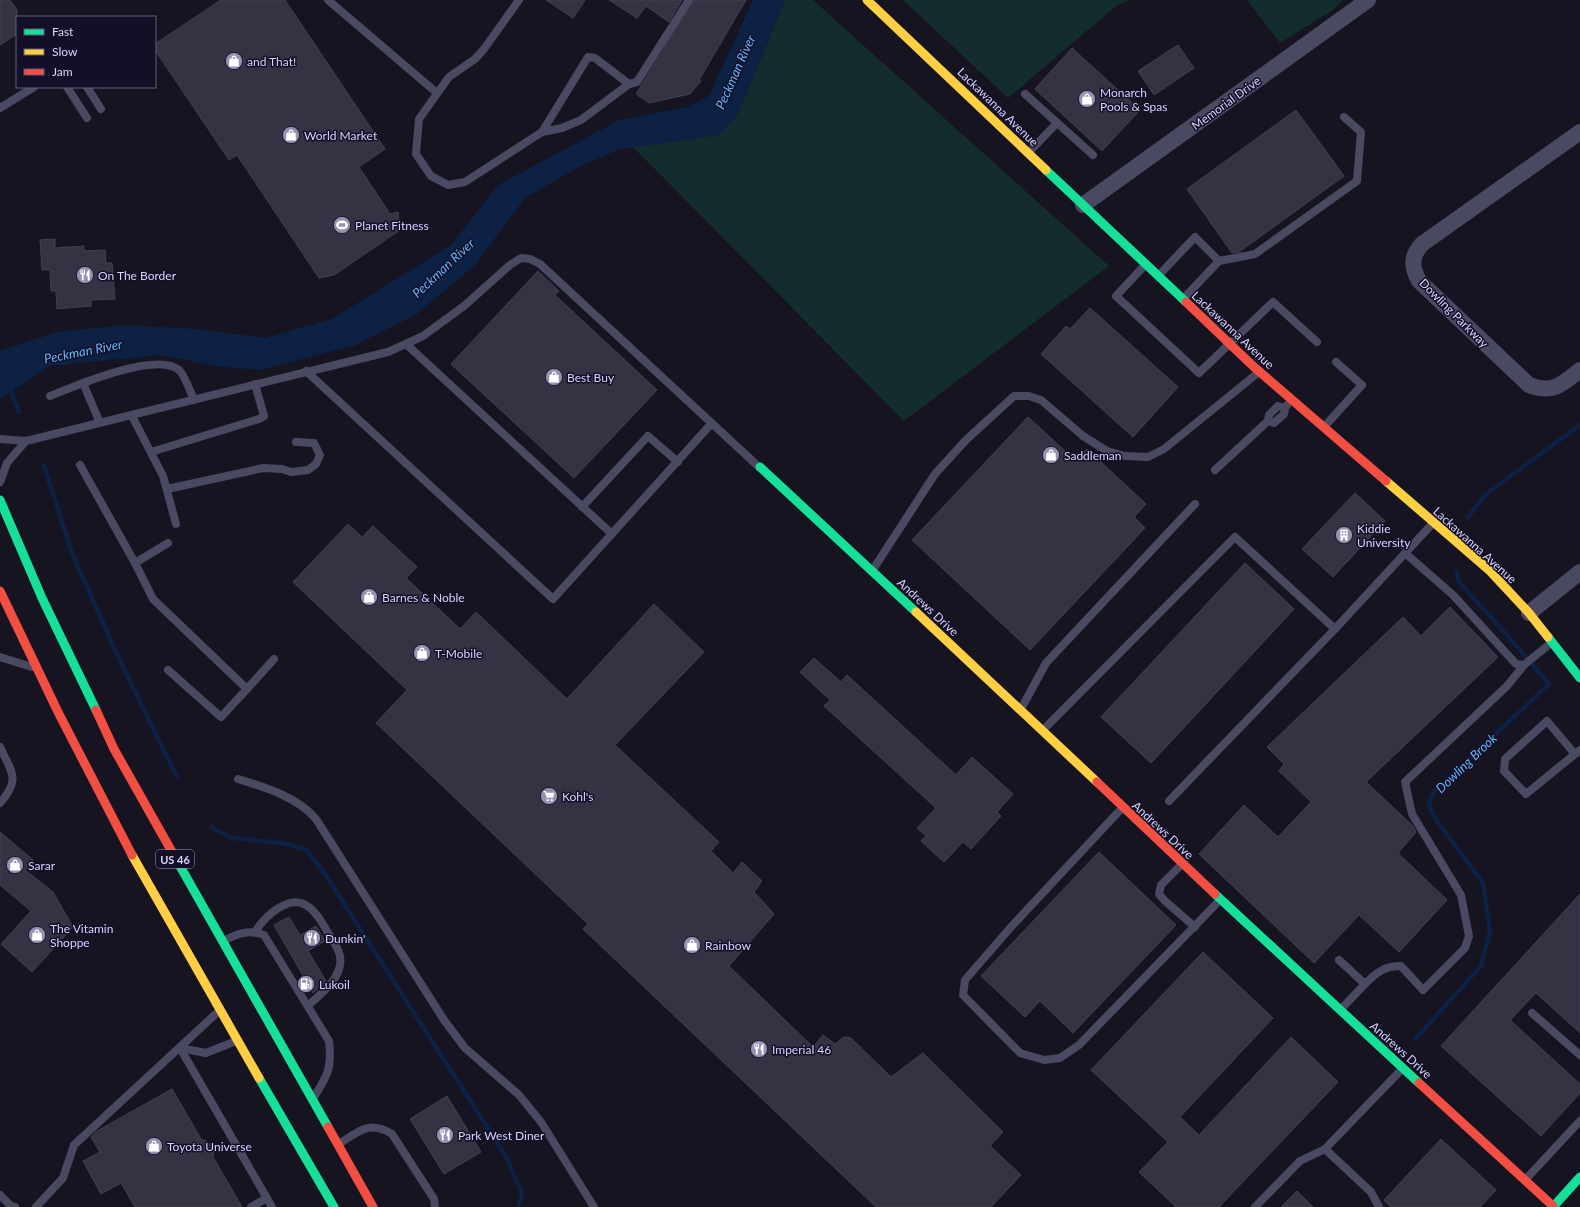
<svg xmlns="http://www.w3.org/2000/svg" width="1580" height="1207" viewBox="0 0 1580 1207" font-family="Lato,sans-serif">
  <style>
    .green { fill: #132c2d }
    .water { fill: #0d2144 }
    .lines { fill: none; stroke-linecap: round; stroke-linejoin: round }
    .stream { stroke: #0d2144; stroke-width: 4.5 }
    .building { fill: #343243; stroke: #433f54 }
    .lane { stroke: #4a4962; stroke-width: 8 }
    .street { stroke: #4a4962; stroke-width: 16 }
    .fast { stroke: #16e098; stroke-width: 9 }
    .slow { stroke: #ffcf43; stroke-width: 9 }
    .jam { stroke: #f24e42; stroke-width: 9 }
    .labels { text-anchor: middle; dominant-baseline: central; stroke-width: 3; stroke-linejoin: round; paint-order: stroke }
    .shield { fill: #130f26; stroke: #9e99be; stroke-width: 1 }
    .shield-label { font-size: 11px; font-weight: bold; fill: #d9d4ff }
    .poi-label { font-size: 12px; fill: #d9d4ff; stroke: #130f26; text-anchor: start }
    .street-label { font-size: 12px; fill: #d9d4ff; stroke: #130f26 }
    .water-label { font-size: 13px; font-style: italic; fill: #62b6ff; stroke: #130f26 }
  </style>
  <rect width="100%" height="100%" fill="#161421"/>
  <g class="green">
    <path d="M785 0H813L1109 266 904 421 633 147 718 135 730 124 738 113Z"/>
    <path d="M903 0H1129L1116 6 1008 98Z"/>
    <path d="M1247 0H1343L1331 11 1280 43Z"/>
  </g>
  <path class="water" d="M753 0H785L738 113 730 124 718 135 620 149 579 167 525 198 474 266 417 314 356 345 260 370 223 367 159 355 50 366 0 399V351L57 332 125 325 197 329 265 338 332 319 451 245 498 185 619 120 687 107 709 96Z"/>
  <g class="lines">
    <g class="stream">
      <path d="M12 387 11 392 19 412"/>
      <path d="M44 466 73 556 122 665 177 777"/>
      <path d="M1468 517 1486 494 1580 425"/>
      <path d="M211 827 232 838 283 843 305 849 323 871 507 1158 522 1194 518 1207"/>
      <path d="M1416 1038 1481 966 1490 930 1483 883 1437 821 1429 805 1433 793 1549 684 1508 636 1459 582 1456 572"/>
    </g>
  </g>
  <g class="building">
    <path d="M0 0H10L17 10V34L0 45Z"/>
    <path d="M221 0H285L385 149 359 167 390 214 398 212 400 230 334 275 319 278 237 155 229 160 155 50V44Z"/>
    <path d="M546 0H585L573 18Z"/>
    <path d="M609 0H682L669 22 646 6 637 18Z"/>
    <path d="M694 0H746L699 80 701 81 690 94 649 103 636 94Z"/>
    <path d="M1178 45 1194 68 1154 95 1138 71Z"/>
    <path d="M1072 48 1140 110 1102 151 1035 89Z"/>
    <path d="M1296 110 1344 176 1239 252 1232 253 1187 189Z"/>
    <path d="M55 239V248L84 246V251L105 250 106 263H112L115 299 91 300V306L57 309 56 291H51L50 270H42L40 240Z"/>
    <path d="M538 271 559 291 555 295 657 390 574 478 451 364Z"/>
    <path d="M1090 308 1178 387 1133 437 1041 354 1066 326 1070 329Z"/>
    <path d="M1028 417 1076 461 1087 449 1146 504 1134 517 1145 528 1030 650 912 540Z"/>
    <path d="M1355 493 1385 521 1333 577 1302 549Z"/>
    <path d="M348 524 362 537 373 526 417 567 406 578 460 629 476 612 567 699 654 604 704 652 615 745 719 842 711 851 733 873 742 862 762 881 754 892 774 914 729 966 813 1047 823 1035 835 1044 844 1037 851 1038 891 1077 923 1053 1003 1132 990 1146 1021 1175 991 1207H876L583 929 588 924 376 723 407 690 293 582Z"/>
    <path d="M1245 563 1294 609 1151 763 1101 717Z"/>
    <path d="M1450 607 1498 657 1366 782 1413 826 1416 832 1398 853 1447 900 1399 952 1359 915 1314 963 1199 854 1244 805 1278 837 1311 802 1279 771 1284 764 1267 747 1403 617 1421 636Z"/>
    <path d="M814 658 841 682 847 675 956 775 972 757 1013 794 997 812 1001 816 971 849 963 842 944 862 921 841 926 836 917 828 936 808 824 706 830 700 800 672Z"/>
    <path d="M0 832 33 860 25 870 53 892 73 927 32 972 1 944 31 911 0 885Z"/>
    <path d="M1099 852 1176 925 1073 1033 1040 1001 1025 1017 981 976Z"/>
    <path d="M1580 894V1033L1536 993 1510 1020 1580 1084V1093L1541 1136 1441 1046Z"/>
    <path d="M289 917 300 935 316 926 325 941 308 951 326 981 313 993 274 925Z"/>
    <path d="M1203 952 1273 1018 1180 1117 1199 1135 1291 1037 1338 1082 1219 1207H1176L1139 1172 1168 1142 1091 1070Z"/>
    <path d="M172 1089 201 1139 208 1142 214 1150 213 1157 242 1207H135L121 1183 101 1194 83 1161 100 1152 91 1137 97 1131Z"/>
    <path d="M447 1096 481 1152 444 1174 410 1119Z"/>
    <path d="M1441 1139 1496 1190 1480 1207H1391L1384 1200Z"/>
    <path d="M1297 1191 1313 1207H1281Z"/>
  </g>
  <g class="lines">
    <g class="lane">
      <path d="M328 0 437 93"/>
      <path d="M519 0 484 49 475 59 449 77 419 119 416 154 431 176 448 185 465 182 542 132 562 128 581 120 629 84 637 82 689 0"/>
      <path d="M67 87 87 118"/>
      <path d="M87 87 101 109"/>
      <path d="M1025 94 1093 155"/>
      <path d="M0 108 34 87"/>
      <path d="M542 132 588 57 595 58 629 84"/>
      <path d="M1029 152 1057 123"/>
      <path d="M1145 265 1116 296 1199 373 1273 302 1317 342"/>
      <path d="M1158 276 1195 237 1219 261"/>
      <path d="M1183 299 1219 261 1255 254 1357 181 1361 132 1344 117"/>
      <path d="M406 344 612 534"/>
      <path d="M306 371 553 599 712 423"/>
      <path d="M83 383 100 423"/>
      <path d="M50 396C75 386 156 351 179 370 184 374 191 393 194 400"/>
      <path d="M132 416 163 476 176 524"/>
      <path d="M1268 421 1274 423 1284 414 1285 408 1288 404"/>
      <path d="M1324 427 1362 385 1336 362"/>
      <path d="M0 439 26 441 388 352 423 336 464 306 510 265 521 258 530 259 540 264 759 467"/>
      <path d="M151 452 259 419 264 416 255 384"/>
      <path d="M80 465 135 563"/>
      <path d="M1215 470 1268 421 1269 415 1278 406 1285 408"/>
      <path d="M0 482 7 463 26 441"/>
      <path d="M167 489 263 468 282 469 291 472 308 470 316 464 320 455 314 443 296 442"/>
      <path d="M582 507 648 436 678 462"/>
      <path d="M1405 553 1453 595 1516 664 1524 665 1551 643"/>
      <path d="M872 571 935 474 966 440 1014 396H1029L1041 400 1083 436 1107 451 1125 456 1148 457 1164 449 1259 372"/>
      <path d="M0 657 32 667"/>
      <path d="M168 670 221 717 247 689 153 599 135 563 168 543"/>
      <path d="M247 689 274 659"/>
      <path d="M1021 709 1046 663 1195 504"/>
      <path d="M1043 730 1235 537 1335 629"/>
      <path d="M0 747C12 773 21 779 0 803"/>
      <path d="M1574 753 1547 721 1505 759 1504 771 1526 794 1580 750"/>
      <path d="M238 779C264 787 298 797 316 819L444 1020 465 1048 519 1095 541 1122 594 1207"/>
      <path d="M1169 801 1335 629 1433 523"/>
      <path d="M1122 808 1011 927 965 980 963 995 1020 1053 1044 1060 1060 1058 1079 1045 1220 900"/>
      <path d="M1182 864 1161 885 1159 894 1165 901 1195 927"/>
      <path d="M255 932C265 916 291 891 310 908 318 914 323 924 328 933 335 944 344 955 339 969 334 985 319 995 308 1006"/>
      <path d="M223 941C237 934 248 929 264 935L329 1041C332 1068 328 1075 314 1097"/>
      <path d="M1339 960 1365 984C1376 973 1384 966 1401 966L1423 990 1465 948 1469 936 1461 895 1412 814 1405 782 1507 686 1524 665"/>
      <path d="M1341 1009 1365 984"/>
      <path d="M1532 1013 1580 1055"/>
      <path d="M180 1048 272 1207"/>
      <path d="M180 1048 206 1053 236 1041"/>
      <path d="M339 1144C359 1131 369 1120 392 1134L434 1199 435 1207"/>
      <path d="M1325 1149 1371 1192 1379 1207"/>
      <path d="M1525 1180 1580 1121"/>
      <path d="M0 1195 11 1206 15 1207"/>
      <path d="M36 1207 63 1178 74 1145 220 1010"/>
      <path d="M251 1207 267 1198"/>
      <path d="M1255 1207 1300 1161 1325 1149 1402 1069"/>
    </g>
    <g class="street">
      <path d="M1580 132 1422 244C1411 256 1411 266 1419 281L1529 385C1552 394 1562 385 1580 370"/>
      <path d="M1083 205 1368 0"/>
      <path d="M1529 613 1580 572"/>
    </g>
    <g class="fast">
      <path d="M1046 170 1186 302"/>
      <path d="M760 467 916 612"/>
      <path d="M0 500 42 598 96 710"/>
      <path d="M1548 637 1580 678"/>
      <path d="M176 859 328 1127"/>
      <path d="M1215 894 1419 1083"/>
      <path d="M259 1078 334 1207"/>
      <path d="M1553 1207 1580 1177"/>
    </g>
    <g class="slow">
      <path d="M867 0 1046 170"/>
      <path d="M1386 481 1489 570 1529 613 1548 637"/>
      <path d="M916 612 1097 782"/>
      <path d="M132 855 259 1078"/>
    </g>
    <g class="jam">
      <path d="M1186 302 1253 366 1386 481"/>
      <path d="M0 591 59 714 132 855"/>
      <path d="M96 710 114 749 176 859"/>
      <path d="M1097 782 1215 894"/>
      <path d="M1419 1083 1553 1206"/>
      <path d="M328 1127 373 1207"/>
    </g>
  </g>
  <defs>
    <symbol id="shop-disc" viewBox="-11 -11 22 22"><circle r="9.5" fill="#9591b1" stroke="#130f26"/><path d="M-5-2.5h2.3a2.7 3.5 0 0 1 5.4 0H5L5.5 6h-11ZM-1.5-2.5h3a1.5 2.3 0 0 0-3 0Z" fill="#fff"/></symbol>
    <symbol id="stadium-disc" viewBox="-11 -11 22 22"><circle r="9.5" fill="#9591b1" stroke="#130f26"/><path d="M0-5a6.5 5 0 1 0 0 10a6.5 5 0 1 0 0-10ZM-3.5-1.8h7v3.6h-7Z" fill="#fff"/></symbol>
    <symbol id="restaurant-disc" viewBox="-11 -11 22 22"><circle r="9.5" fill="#9591b1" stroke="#130f26"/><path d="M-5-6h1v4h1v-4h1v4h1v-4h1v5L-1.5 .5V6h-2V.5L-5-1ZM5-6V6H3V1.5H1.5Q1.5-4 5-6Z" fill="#fff"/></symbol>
    <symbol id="building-disc" viewBox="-11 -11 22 22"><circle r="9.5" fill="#9591b1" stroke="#130f26"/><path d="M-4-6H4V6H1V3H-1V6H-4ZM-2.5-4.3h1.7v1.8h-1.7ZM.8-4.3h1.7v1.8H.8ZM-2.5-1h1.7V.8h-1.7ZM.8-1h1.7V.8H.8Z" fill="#fff"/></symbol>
    <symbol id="supermarket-disc" viewBox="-11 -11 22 22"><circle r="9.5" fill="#9591b1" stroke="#130f26"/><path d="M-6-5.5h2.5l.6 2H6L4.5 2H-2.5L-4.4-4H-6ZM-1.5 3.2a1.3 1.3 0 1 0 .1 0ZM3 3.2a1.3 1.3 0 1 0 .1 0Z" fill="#fff"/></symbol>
    <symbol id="fuel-disc" viewBox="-11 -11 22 22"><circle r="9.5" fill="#9591b1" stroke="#130f26"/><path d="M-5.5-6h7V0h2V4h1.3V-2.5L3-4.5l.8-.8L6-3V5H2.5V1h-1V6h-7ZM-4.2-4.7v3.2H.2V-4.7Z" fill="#fff"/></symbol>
  </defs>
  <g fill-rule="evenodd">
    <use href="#shop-disc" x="224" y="51" width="20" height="20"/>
    <use href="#shop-disc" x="1077" y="89" width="20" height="20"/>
    <use href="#shop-disc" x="281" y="125" width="20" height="20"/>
    <use href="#stadium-disc" x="332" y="215" width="20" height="20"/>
    <use href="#restaurant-disc" x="75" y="265" width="20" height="20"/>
    <use href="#shop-disc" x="544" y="367" width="20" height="20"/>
    <use href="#shop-disc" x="1041" y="445" width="20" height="20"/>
    <use href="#building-disc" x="1334" y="525" width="20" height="20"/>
    <use href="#shop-disc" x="359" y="587" width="20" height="20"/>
    <use href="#shop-disc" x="412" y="643" width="20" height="20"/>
    <use href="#supermarket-disc" x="539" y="786" width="20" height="20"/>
    <use href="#shop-disc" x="5" y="855" width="20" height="20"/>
    <use href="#shop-disc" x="27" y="925" width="20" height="20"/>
    <use href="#restaurant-disc" x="302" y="928" width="20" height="20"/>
    <use href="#shop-disc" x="682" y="935" width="20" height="20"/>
    <use href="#fuel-disc" x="296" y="974" width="20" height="20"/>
    <use href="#restaurant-disc" x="749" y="1039" width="20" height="20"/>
    <use href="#restaurant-disc" x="435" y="1125" width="20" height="20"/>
    <use href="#shop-disc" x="144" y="1136" width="20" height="20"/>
  </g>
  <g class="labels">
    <rect class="shield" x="156" y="850" width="38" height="18" rx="3"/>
    <g class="shield-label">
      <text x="175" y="859">US 46</text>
    </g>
    <g class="poi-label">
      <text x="247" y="61">and That!</text>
      <text x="1100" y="92">Monarch<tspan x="1100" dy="14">Pools &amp; Spas</tspan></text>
      <text x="304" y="135">World Market</text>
      <text x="355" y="225">Planet Fitness</text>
      <text x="98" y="275">On The Border</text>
      <text x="567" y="377">Best Buy</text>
      <text x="1064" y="455">Saddleman</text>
      <text x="1357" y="528">Kiddie<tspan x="1357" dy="14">University</tspan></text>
      <text x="382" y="597">Barnes &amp; Noble</text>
      <text x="435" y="653">T-Mobile</text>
      <text x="562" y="796">Kohl's</text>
      <text x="28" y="865">Sarar</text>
      <text x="50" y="928">The Vitamin<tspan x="50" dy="14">Shoppe</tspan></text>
      <text x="325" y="938">Dunkin'</text>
      <text x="705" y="945">Rainbow</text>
      <text x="319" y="984">Lukoil</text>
      <text x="772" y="1049">Imperial 46</text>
      <text x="458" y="1135">Park West Diner</text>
      <text x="167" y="1146">Toyota Universe</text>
    </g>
    <g class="street-label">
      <text transform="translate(1226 103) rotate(-36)">Memorial Drive</text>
      <text transform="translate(998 107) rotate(44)">Lackawanna Avenue</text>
      <text transform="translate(1454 313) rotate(45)">Dowling Parkway</text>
      <text transform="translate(1233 330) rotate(43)">Lackawanna Avenue</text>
      <text transform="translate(1475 545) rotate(42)">Lackawanna Avenue</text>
      <text transform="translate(928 607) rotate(43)">Andrews Drive</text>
      <text transform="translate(1163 830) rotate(43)">Andrews Drive</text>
      <text transform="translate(1401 1050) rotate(42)">Andrews Drive</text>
    </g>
    <g class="water-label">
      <text transform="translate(735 72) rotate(-66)">Peckman River</text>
      <text transform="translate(443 268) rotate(-43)">Peckman River</text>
      <text transform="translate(83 351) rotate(-11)">Peckman River</text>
      <text transform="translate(1466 763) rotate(-44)">Dowling Brook</text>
    </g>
  </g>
  <rect x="16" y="16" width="140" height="72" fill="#130f26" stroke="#625e7d"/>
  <rect x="24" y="29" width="20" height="6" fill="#16e098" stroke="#625e7d"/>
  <text x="52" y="36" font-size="12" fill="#d9d4ff">Fast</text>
  <rect x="24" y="49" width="20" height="6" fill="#ffcf43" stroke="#625e7d"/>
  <text x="52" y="56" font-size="12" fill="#d9d4ff">Slow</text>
  <rect x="24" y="69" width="20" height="6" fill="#f24e42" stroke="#625e7d"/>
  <text x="52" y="76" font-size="12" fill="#d9d4ff">Jam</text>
</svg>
